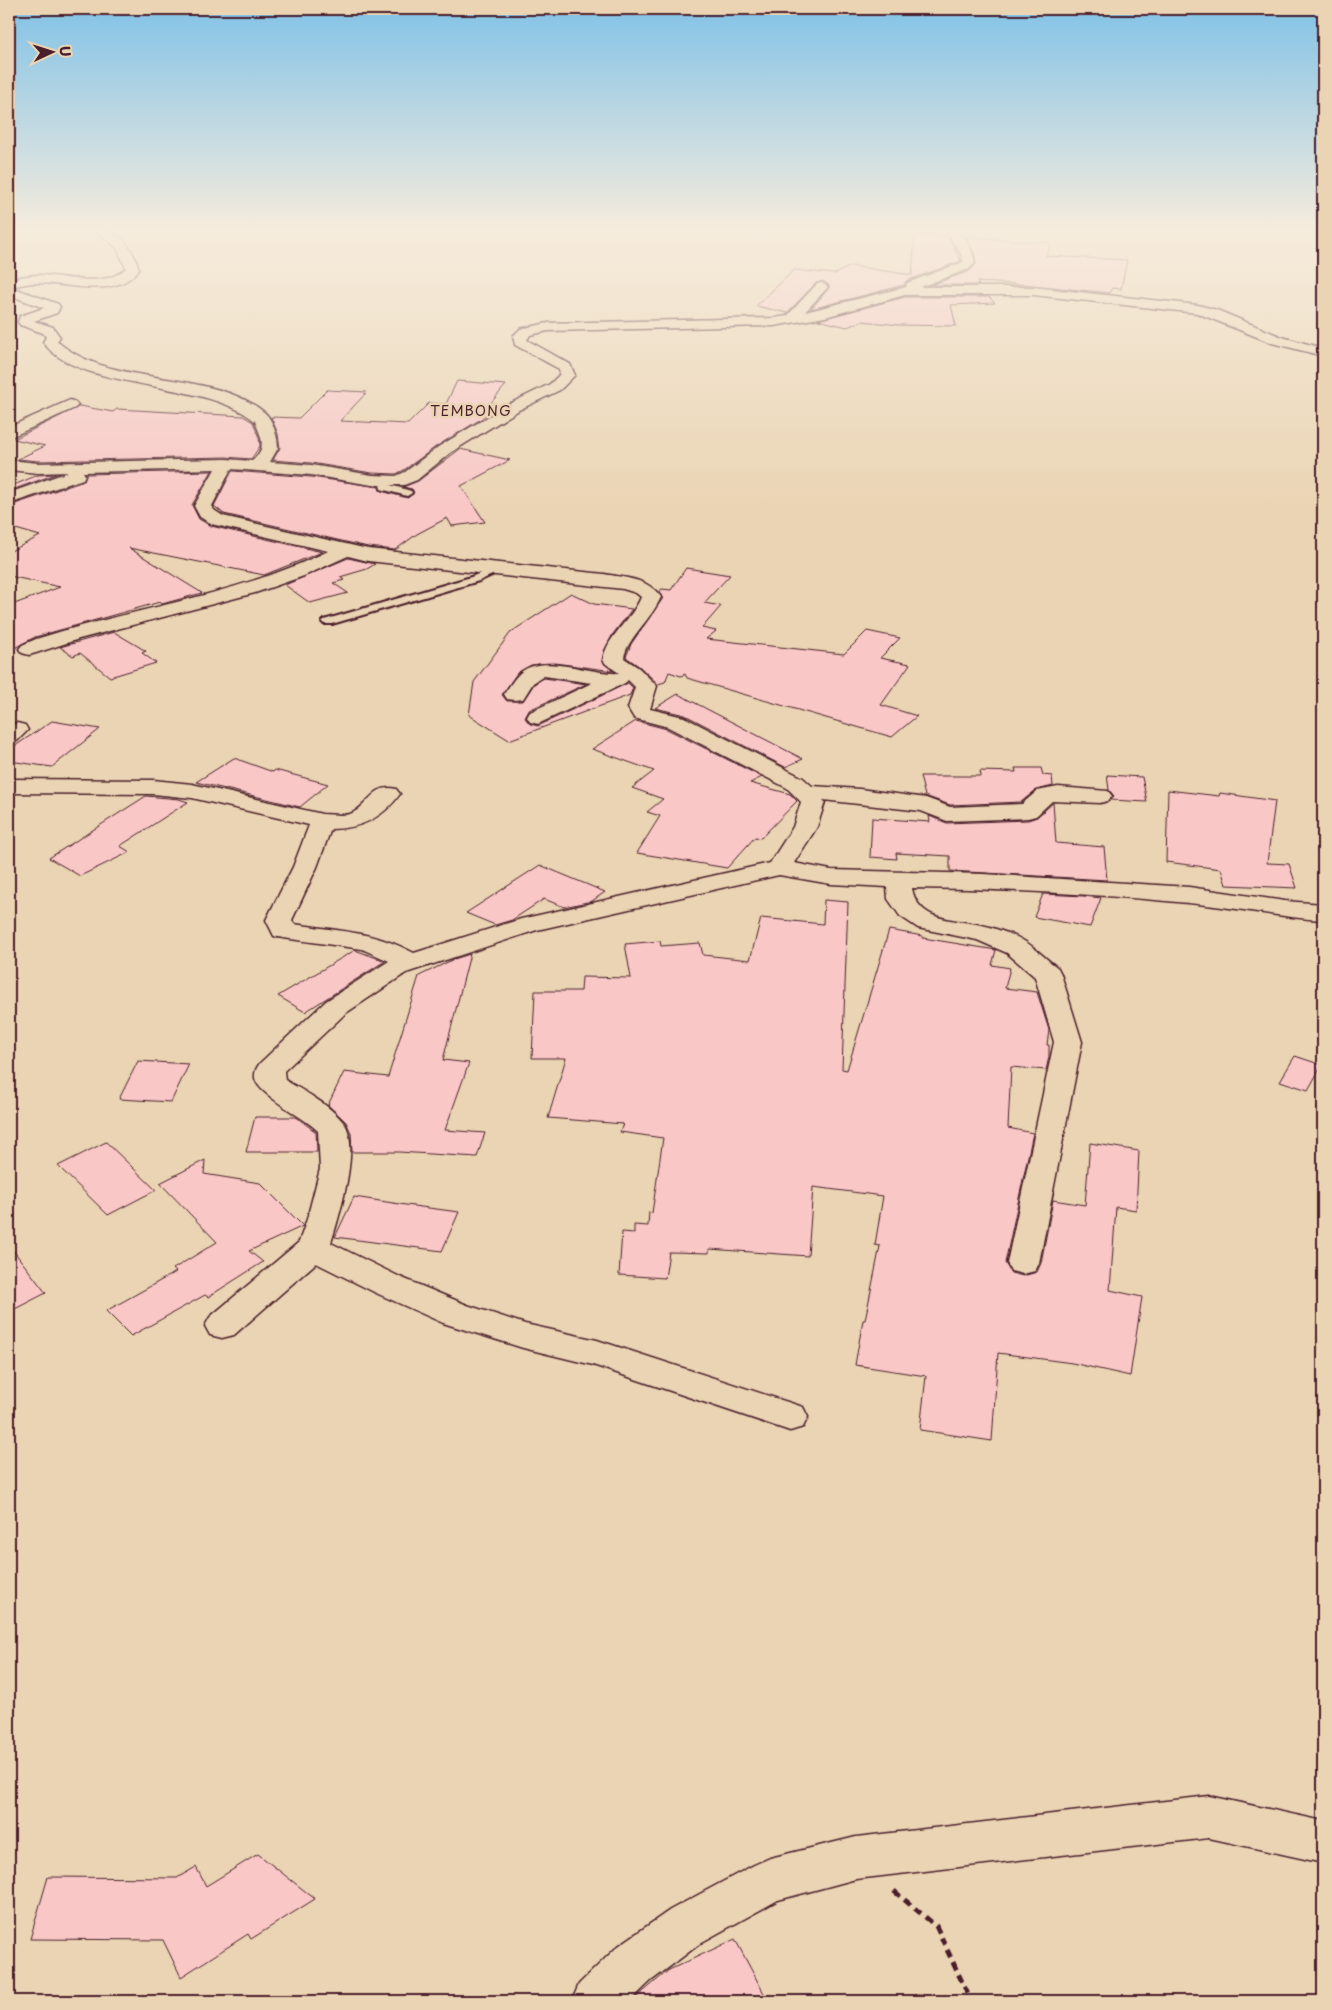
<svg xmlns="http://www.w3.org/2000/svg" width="1332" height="2010" viewBox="0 0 1332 2010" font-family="'Playpen Sans',sans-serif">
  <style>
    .building { fill: #f8c7c6; stroke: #4a1f2b }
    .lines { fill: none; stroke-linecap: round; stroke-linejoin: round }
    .lane-casing { stroke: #4a1f2b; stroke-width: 4 }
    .street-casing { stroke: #4a1f2b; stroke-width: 3 }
    .secondary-casing { stroke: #4a1f2b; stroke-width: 3 }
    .path { stroke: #4a1f2b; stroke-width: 5; stroke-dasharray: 8 5.5; stroke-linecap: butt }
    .lane { fill: #ead4b3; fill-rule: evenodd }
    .street { fill: #ead4b3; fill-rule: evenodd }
    .secondary { fill: #ead4b3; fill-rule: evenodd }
    .labels { text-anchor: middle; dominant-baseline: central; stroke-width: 5; stroke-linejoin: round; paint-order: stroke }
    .far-quarter-label { font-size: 14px; letter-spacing: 1px; fill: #4a1f2b; stroke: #ead4b3 }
  </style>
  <rect width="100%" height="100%" fill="#ead4b3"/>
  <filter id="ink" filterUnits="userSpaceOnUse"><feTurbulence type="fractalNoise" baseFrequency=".02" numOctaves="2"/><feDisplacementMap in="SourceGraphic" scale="10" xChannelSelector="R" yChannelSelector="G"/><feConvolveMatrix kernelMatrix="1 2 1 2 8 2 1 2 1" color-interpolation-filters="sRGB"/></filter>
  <g filter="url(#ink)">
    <g class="building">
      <path d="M915 235 948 236 961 261 906 281 904 285 811 309 829 288V285L823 281 816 283 787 313 756 306 794 270 835 274 851 266 912 275Z"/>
      <path d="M966 237 1051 243 1046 256 1127 260 1121 289 1112 288 1109 293 1033 285 977 282 979 285H931L970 271 976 264 974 253Z"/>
      <path d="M905 297H989L995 303 951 305 956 326 899 325 862 321 847 327 818 320Z"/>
      <path d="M457 381 506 385 489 405H496L481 419 437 446 404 470 396 474 372 473 311 463 273 460 280 448 278 434 271 417 299 418 327 390 367 392 340 421 408 424 429 403 446 404Z"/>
      <path d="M80 406 113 412 117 409 243 416 253 422 259 438 260 446 251 459 226 457 38 461 18 459 45 446 14 439Z"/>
      <path d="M460 449 510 460 461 486 485 522 452 526 447 518 417 534 395 550 368 547 224 514 214 506 232 471 311 477 379 487 381 491 408 498 414 492 412 489 403 487 418 481Z"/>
      <path d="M212 471 192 505 199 519 211 526 322 552 264 575 129 548 202 593 162 604 160 602 35 637 9 651V606L60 587 9 576V552L40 536 9 527V506L84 481 86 474Z"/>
      <path d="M56 474 9 491V487L38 475Z"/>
      <path d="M348 558 375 564 367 569 340 577 344 580 333 583 348 593 310 603 285 585Z"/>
      <path d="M686 568 730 575 704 603 721 606 702 628 716 631 706 639 844 654 867 631 900 638 880 658 910 664 881 705 917 716 892 737 687 678 685 674 681 676 669 672 665 682 658 684 640 667 626 657 631 644 663 598 659 591 662 589 671 590Z"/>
      <path d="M571 593 594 604 632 609 613 634 604 651 602 661 613 671 555 663 531 665 517 673 502 695 507 701H523L534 684 544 678 586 684 529 710 525 718 530 724 538 726 628 683 633 688 630 695 509 740 469 715 474 682 511 632Z"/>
      <path d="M114 632 146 651 142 653 156 663 110 677 80 653 73 656 60 647Z"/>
      <path d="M678 694 803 759 785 767 685 715 655 708Z"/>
      <path d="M52 721 100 729 52 767 9 761V750Z"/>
      <path d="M636 721 667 729 762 777 750 783 790 794 797 801 761 838 755 837 727 868 637 853 660 816 647 812 663 799 632 788 654 771 592 749Z"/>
      <path d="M234 758 273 772 275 770 328 784 300 807 196 782Z"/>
      <path d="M1015 768H1041L1043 775 1052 776 1053 786 1036 790 1021 802 950 805 925 796 920 776H981L980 771 1016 772Z"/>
      <path d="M1107 775 1142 777 1147 802 1111 800 1114 796 1109 790Z"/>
      <path d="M1168 790 1219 796 1220 793 1275 801 1267 863 1289 864 1297 888 1226 885 1221 869 1166 862Z"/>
      <path d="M146 796 179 799 188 802 120 846 130 852 80 876 49 858Z"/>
      <path d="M1053 803 1056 843 1104 847 1107 880 950 871V856L896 853 897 859 870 857 872 818 930 822 929 816 947 823 1028 820 1037 817Z"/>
      <path d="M540 865 605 892 592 901 564 907 544 899 512 920 495 925 466 913Z"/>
      <path d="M1043 894 1084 896 1101 898 1090 927 1034 917Z"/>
      <path d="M824 900 848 902 842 1069 847 1070 889 930 923 936V938L996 950 992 965 1010 968 1005 988 1037 992 1049 1030 1047 1045H1049V1057L1046 1070 1011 1067 1008 1128 1033 1133 1005 1263 1011 1273 1023 1276 1037 1272 1041 1263 1053 1200 1085 1205 1090 1143 1139 1151 1136 1210 1116 1207 1110 1290 1142 1297 1130 1376 1072 1363 998 1353 992 1441 920 1430 926 1376 855 1365 863 1320H865L880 1246 875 1245 883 1196 813 1187 808 1256 709 1249V1253L669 1252 665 1278 619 1275 622 1232 634 1233V1225L648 1226 649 1212 652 1213 663 1138 620 1132 623 1124 548 1118 566 1058H532L535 991H581L582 977 631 978 625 944 660 941 661 946 700 943 703 955 750 960 761 918 823 924Z"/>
      <path d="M355 950 385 961 305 1012 278 996Z"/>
      <path d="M470 954 443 1060 469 1063 445 1130 485 1133 477 1157 399 1152H352L351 1133 346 1122 328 1105 344 1072 388 1077 419 976 454 959Z"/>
      <path d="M1295 1056 1322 1065 1308 1090 1280 1081Z"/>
      <path d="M138 1061 189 1064 171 1102 119 1099Z"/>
      <path d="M255 1117H296L316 1132 317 1152H246Z"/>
      <path d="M106 1142 156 1190 108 1215 58 1166Z"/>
      <path d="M205 1160 204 1174 260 1183 303 1226 249 1251 263 1262 208 1297 205 1295 131 1336 106 1311 176 1272 173 1269 217 1242 160 1183Z"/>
      <path d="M354 1197 406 1205 459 1212 442 1251 335 1237Z"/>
      <path d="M9 1245 46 1293 9 1312Z"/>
      <path d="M258 1854 315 1899 251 1939 248 1934 181 1977 163 1940 30 1939 48 1877 177 1878 196 1867 206 1886Z"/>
      <path d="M735 1939 768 2001H632L669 1970Z"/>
    </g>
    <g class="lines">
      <defs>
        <g id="lane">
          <path d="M387 479 392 482 390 485 411 491 412 493 407 496 381 489 380 484Z"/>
          <path d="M499 565 505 568 503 570 479 581 332 624H324L322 622 324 620 471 577Z"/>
        </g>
        <g id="street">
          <path d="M94 229C119 229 132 246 139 269 117 300 69 283 37 283 28 283 20 285 11 287L58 304 60 307 57 313 34 321 53 327 60 337 57 341C110 389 213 368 265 413 273 420 278 438 278 448L270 462 311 465 372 475 396 476 405 472 438 447 509 404 550 384 560 374 559 369 515 345 513 336 520 329 548 323 774 318 787 316 817 284 822 283 828 287 805 312 906 287 907 283 961 263 963 262 962 256 948 233 954 229C964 232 974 253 975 263L969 269 920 287H1033L1198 305 1217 310 1282 337 1323 348V356L1272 343 1197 313 1033 295H905L825 317 774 326 548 331 530 335 527 340 570 364 575 375 560 390 519 410 450 453 417 480 404 485H372L311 475 231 469 212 506 214 510 223 516 368 549 604 574C625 578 648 578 661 597 652 619 627 638 624 658L639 668 657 686 650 709 684 717 803 778 812 786 860 789 926 798 950 807 1022 804 1037 791 1058 787 1108 791 1112 796 1108 801 1100 803 1052 801 1036 816 1028 818 947 821 921 811 823 800 825 802 817 827 794 863 831 870 983 874 1189 887 1285 901 1323 904V920C1278 917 1233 907 1188 903 1096 894 1004 889 912 888 919 928 966 917 996 929 1005 932 1016 936 1024 941 1036 948 1047 960 1058 968L1061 974 1082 1042 1039 1263 1035 1271 1023 1274 1011 1271 1007 1263 1054 1042 1035 977 1007 953 977 940 918 928 900 916 888 899 887 887 831 884 779 875 537 930 406 973 346 1013 284 1071 285 1080C305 1092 329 1104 344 1123 361 1145 339 1218 331 1243L400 1277 467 1305 525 1324 597 1340 803 1407 808 1417 803 1427 790 1431 593 1365 523 1348 443 1323 376 1293 316 1263 234 1335 222 1338 210 1335 205 1326 210 1317 299 1242 307 1219 320 1169 318 1131C304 1117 257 1094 255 1078 254 1072 257 1067 260 1063L326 1001 389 961 362 949 283 938 274 936 266 920 293 867 309 825 192 798 153 794 9 793V779L153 780 192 784 322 814C331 814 342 816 350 814 369 807 372 783 396 789L400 794C383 818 360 829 331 829L317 867 292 920 294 924C337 931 374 931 414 953L521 919 770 863 793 827 801 802 787 788 668 727 634 718 628 708 635 687 628 680 625 683 538 724 530 722 527 717 530 712 592 683 544 676 533 683 523 699 515 700 507 699 504 694C509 687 514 678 521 672 545 653 591 675 619 673L606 664 603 660C607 635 632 620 641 597L636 593 623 589 368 561 348 556 304 576 255 593 79 639 36 653 29 655 22 653 19 649 22 645 36 639C133 608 236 596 328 551L211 524 200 517 194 506 215 469 83 472 85 475 83 479 9 504V493L68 472 38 473 9 470V460L38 463 226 459 252 461C268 447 261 438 255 421 203 378 78 392 43 342L46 337 43 333 20 325 18 322 20 316 44 308 9 295V280C19 277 29 275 40 275 67 276 104 289 126 268L117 248Z"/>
          <path d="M70 400 75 402 78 405 75 408 9 438V427Z"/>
          <path d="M17 723 25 725 28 730 17 741 9 743V726Z"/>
        </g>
        <path id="secondary" d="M1209 1796 1323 1821V1863L1209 1838 856 1879 778 1900 702 1942 651 1981 630 2001H572L579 1984 617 1947 670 1910 754 1865 770 1858 856 1837Z"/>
      </defs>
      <use href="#lane" class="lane-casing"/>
      <use href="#street" class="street-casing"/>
      <use href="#secondary" class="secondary-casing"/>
      <path class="path" d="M894 1891 936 1926 971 2001"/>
      <use href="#lane" class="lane"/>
      <use href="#street" class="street"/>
      <use href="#secondary" class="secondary"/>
    </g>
  </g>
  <linearGradient id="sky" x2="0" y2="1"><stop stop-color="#81c2e7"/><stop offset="0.45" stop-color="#f6ecdd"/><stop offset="1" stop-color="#f6ecdd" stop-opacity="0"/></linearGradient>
  <rect width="1332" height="511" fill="url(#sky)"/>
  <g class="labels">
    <g class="far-quarter-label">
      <text x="471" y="410">TEMBONG</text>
    </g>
  </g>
  <rect width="1332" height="2010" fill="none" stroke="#ead4b3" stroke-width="30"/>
  <rect x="15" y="15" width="1302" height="1980" fill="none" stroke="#4a1f2b" stroke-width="2" filter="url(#ink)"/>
  <g transform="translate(52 52) rotate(86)" stroke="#ead4b3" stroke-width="4" paint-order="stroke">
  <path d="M0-4L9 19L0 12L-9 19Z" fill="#4a1f2b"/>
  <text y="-8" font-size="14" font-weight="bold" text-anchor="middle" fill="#4a1f2b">U</text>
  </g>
</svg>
